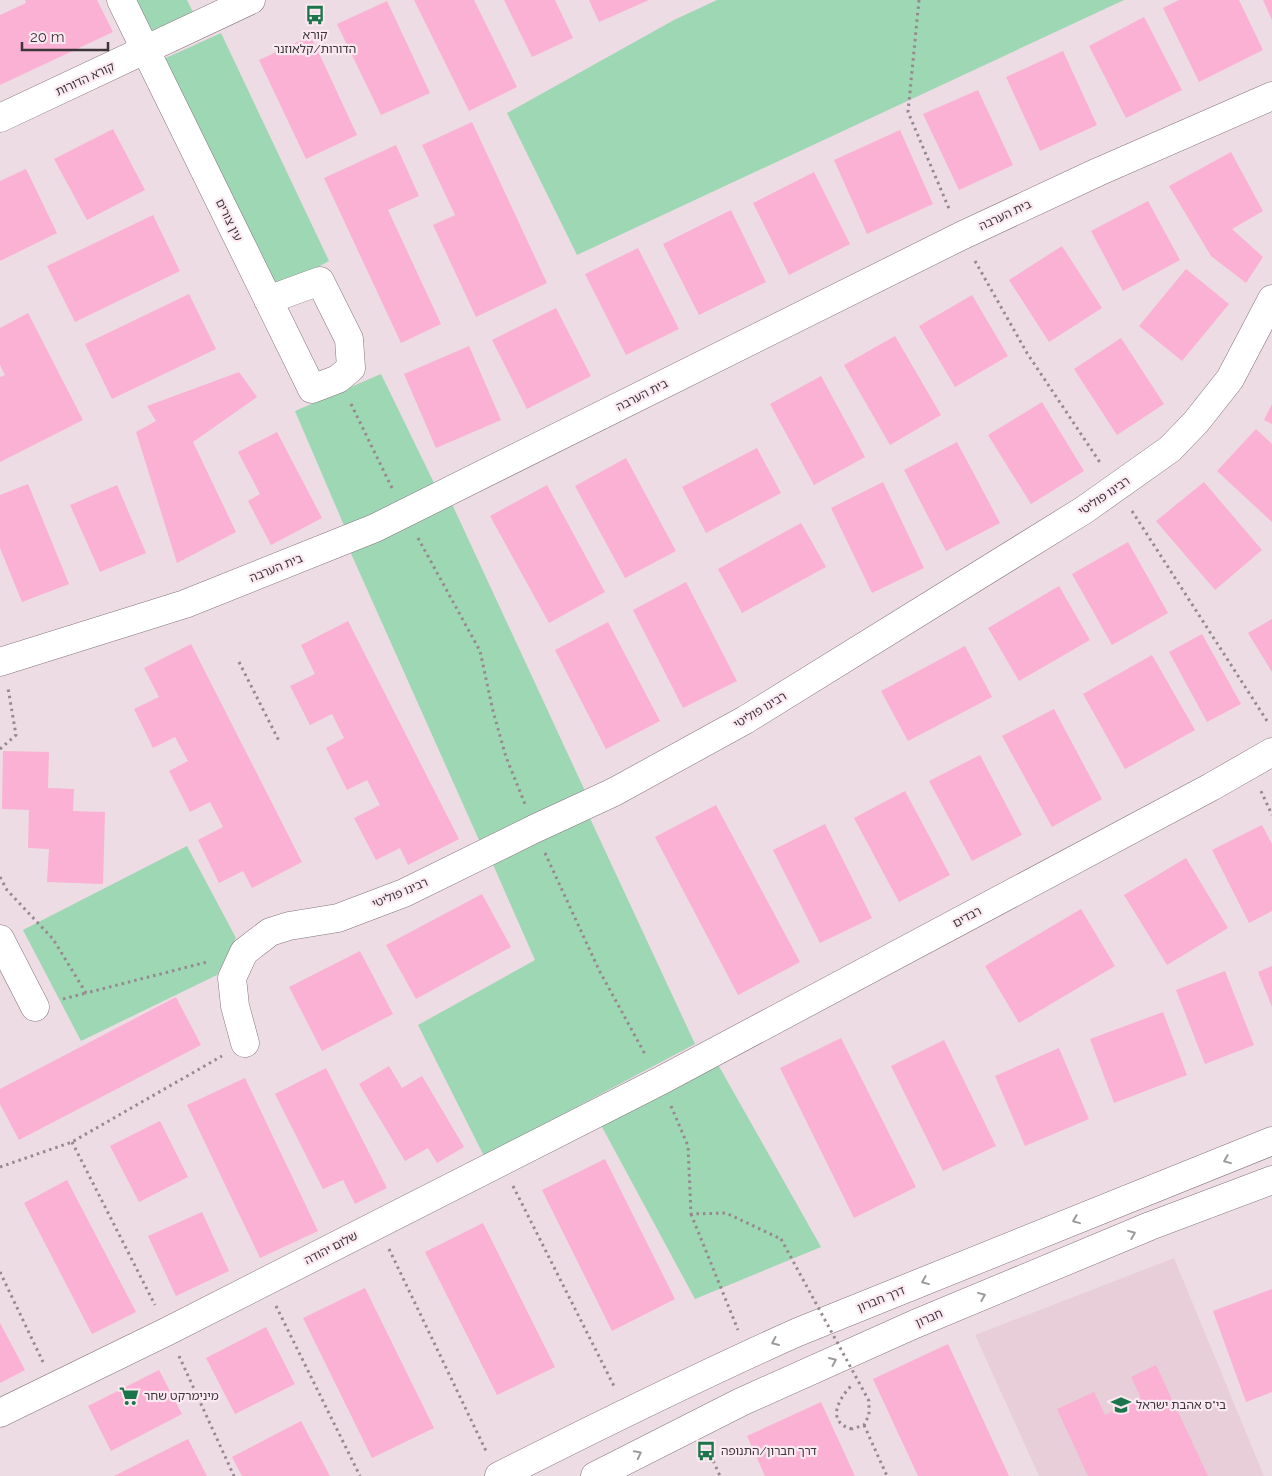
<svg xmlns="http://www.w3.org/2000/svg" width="1272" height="1476" viewBox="0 0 1272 1476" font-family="Raleway,'Noto Sans Hebrew',sans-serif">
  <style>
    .built { fill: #e8ced9 }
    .green { fill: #9dd7b3 }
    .building { fill: #fab1d3 }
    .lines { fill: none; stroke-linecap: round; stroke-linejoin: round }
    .minor-casing { stroke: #85757c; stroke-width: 29 }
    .highway-casing { stroke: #85757c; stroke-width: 29 }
    .path { stroke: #96898f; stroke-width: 3; stroke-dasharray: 2.5 4; stroke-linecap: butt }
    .minor { stroke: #fff; stroke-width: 28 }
    .highway { stroke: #fff; stroke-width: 28 }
    .path-bridge { stroke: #96898f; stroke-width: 3; stroke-dasharray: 2.5 4; stroke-linecap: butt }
    .oneway { stroke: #9e9a9c }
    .labels { text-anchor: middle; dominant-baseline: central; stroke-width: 4.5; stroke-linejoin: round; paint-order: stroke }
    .poi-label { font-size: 12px; fill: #3d3639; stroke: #fbe9f1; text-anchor: start }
    .street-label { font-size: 12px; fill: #3d3639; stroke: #fbe9f1 }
  </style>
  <rect width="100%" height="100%" fill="#eedce4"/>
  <path class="built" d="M1174 1258 1264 1476H1039L975 1335Z"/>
  <g class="green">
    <path d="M128 0H187L196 18 147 39Z"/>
    <path d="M717 0H1124L577 255 507 113 674 20Z"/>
    <path d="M221 33 329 261 275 290 157 62Z"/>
    <path d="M381 374 435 485 346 530 295 411Z"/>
    <path d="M452 504 585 791 479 840 349 549Z"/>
    <path d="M588 814 695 1044 484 1156 418 1025 535 960 491 860Z"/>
    <path d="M187 846 236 938 217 975 81 1041 23 930Z"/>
    <path d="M712 1054 821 1247 695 1299 595 1114Z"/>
  </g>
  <g class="building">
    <path d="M25 0H97L113 32 0 85V15L26 3Z"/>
    <path d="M414 0H474L517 87 469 111Z"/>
    <path d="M504 0H555L573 38 532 57Z"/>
    <path d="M589 0H649L599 22Z"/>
    <path d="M1179 0H1239L1263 50 1199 82 1163 8Z"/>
    <path d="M1263 0H1272V20Z"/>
    <path d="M387 1 430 93 381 115 337 24Z"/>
    <path d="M1144 17 1182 90 1126 118 1089 46Z"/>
    <path d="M311 36 357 135 306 159 259 60Z"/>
    <path d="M1063 51 1097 125 1040 151 1006 77Z"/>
    <path d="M978 90 1013 165 959 190 923 114Z"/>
    <path d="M472 122 547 283 476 317 433 225 455 215 422 145Z"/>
    <path d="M113 129 145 190 87 220 54 159Z"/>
    <path d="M900 130 933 204 867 234 834 160Z"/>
    <path d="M396 145 419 196 388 210 441 324 401 343 324 178Z"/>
    <path d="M1231 152 1263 211 1232 229 1263 257 1246 283 1211 256 1169 186Z"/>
    <path d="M26 169 57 233 0 261V181Z"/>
    <path d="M814 172 850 244 789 275 753 203Z"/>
    <path d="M1148 201 1180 260 1123 291 1091 231Z"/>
    <path d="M731 210 766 282 699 315 663 244Z"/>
    <path d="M153 215 180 271 75 322 47 266Z"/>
    <path d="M1062 246 1102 308 1049 342 1009 280Z"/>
    <path d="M638 248 679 329 626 355 585 274Z"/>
    <path d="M1186 269 1229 304 1182 361 1139 326Z"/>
    <path d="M189 294 216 349 112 399 85 344Z"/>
    <path d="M972 295 1008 356 955 387 919 326Z"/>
    <path d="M556 308 591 376 527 409 492 340Z"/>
    <path d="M28 313 83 420 0 462V377L5 375 0 365V328Z"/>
    <path d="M895 336 941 415 890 445 844 365Z"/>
    <path d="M1121 338 1164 404 1117 435 1074 369Z"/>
    <path d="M469 346 501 420 436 448 404 374Z"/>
    <path d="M239 372 257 397 193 442 236 532 177 563 136 432 156 421 147 406Z"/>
    <path d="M821 376 865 457 814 485 770 404Z"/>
    <path d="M1042 402 1084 471 1031 504 988 435Z"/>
    <path d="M1272 404V424L1264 420Z"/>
    <path d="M1256 429 1272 444V522L1217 471Z"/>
    <path d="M277 432 322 518 271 545 248 501 260 494 238 452Z"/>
    <path d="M957 442 1000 523 946 551 904 470Z"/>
    <path d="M757 448 781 493 706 533 682 487Z"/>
    <path d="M626 458 676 551 625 578 575 486Z"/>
    <path d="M883 482 924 568 872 593 831 508Z"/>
    <path d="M1204 482 1262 550 1215 590 1156 521Z"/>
    <path d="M28 484 69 584 22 602 0 548V495Z"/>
    <path d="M117 485 146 553 100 572 70 505Z"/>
    <path d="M547 485 605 592 549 623 490 516Z"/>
    <path d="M801 523 826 567 742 613 718 569Z"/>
    <path d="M1128 542 1168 613 1112 645 1072 574Z"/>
    <path d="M686 582 737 681 683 708 633 610Z"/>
    <path d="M1059 586 1090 640 1019 681 988 628Z"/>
    <path d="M1272 619V672L1248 633Z"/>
    <path d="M348 621 459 839 408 865 400 848 376 860 354 818 380 805 367 780 347 790 326 748 344 738 332 714 310 725 290 686 315 674 301 645Z"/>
    <path d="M608 622 660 721 606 749 555 650Z"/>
    <path d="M1202 634 1241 704 1207 722 1169 652Z"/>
    <path d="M191 644 302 862 252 888 243 871 219 883 198 840 223 827 210 802 190 812 169 771 188 761 175 737 153 748 134 709 159 697 144 668Z"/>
    <path d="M965 646 992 697 908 741 881 691Z"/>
    <path d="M1152 655 1195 730 1125 769 1083 694Z"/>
    <path d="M1054 709 1102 799 1052 827 1002 736Z"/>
    <path d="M3 751 49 752 48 788 74 789 73 811 105 812 103 884 47 882 49 849 28 848 29 810 2 809Z"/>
    <path d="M980 755 1022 835 972 861 929 781Z"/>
    <path d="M905 791 950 875 899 902 854 818Z"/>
    <path d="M716 805 800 962 738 995 655 837Z"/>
    <path d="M825 824 872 918 820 943 773 850Z"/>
    <path d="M1262 825 1272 844V911L1249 923 1212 850Z"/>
    <path d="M1186 858 1228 928 1167 965 1124 895Z"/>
    <path d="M482 894 511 947 416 999 386 945Z"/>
    <path d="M1081 909 1115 966 1019 1023 985 966Z"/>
    <path d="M360 951 393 1014 322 1051 289 987Z"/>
    <path d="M1272 966V1007L1258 972Z"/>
    <path d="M1225 971 1254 1045 1205 1064 1176 990Z"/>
    <path d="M176 997 201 1045 19 1140 0 1104V1089Z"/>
    <path d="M1163 1012 1187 1075 1114 1103 1090 1039Z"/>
    <path d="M841 1038 916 1187 854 1218 780 1068Z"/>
    <path d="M944 1040 996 1146 943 1171 891 1066Z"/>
    <path d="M1059 1048 1089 1119 1025 1146 995 1076Z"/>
    <path d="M389 1066 402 1088 422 1076 464 1147 437 1163 428 1148 405 1161 359 1084Z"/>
    <path d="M326 1068 387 1188 355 1204 343 1180 323 1189 275 1094Z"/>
    <path d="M245 1078 318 1231 260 1258 187 1105Z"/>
    <path d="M160 1121 188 1177 139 1202 110 1146Z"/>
    <path d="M605 1159 675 1299 612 1331 542 1190Z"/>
    <path d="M67 1180 136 1312 92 1334 24 1203Z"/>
    <path d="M202 1212 229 1271 176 1296 148 1236Z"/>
    <path d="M483 1223 555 1367 497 1395 425 1252Z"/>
    <path d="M365 1288 434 1428 372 1458 303 1318Z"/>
    <path d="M1272 1289V1392L1246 1402 1213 1311Z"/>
    <path d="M0 1323 25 1370 0 1383Z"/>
    <path d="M266 1327 295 1384 235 1414 206 1358Z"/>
    <path d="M948 1344 1009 1476H918L873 1379Z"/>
    <path d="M1156 1365 1208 1476H1088L1057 1409 1094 1392 1105 1415 1141 1398 1131 1377Z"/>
    <path d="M159 1370 182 1414 111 1451 88 1406Z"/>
    <path d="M821 1402 855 1476H765L747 1436Z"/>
    <path d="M301 1421 330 1476H242L232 1457Z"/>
    <path d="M188 1439 207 1476H114Z"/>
  </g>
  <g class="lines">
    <defs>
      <g id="minor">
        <path d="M121 0 312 389 338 379 351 368 349 339 320 281 268 300"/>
        <path d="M0 118 251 0"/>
        <path d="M0 662 185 604 375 528 961 236 1098 172 1272 96"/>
        <path d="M0 939 35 1007"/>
        <path d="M245 1043 235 1006 232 978 244 952 270 932 289 926 338 918 404 893 534 829 614 792 745 720 1084 510 1170 449 1196 422 1230 379 1272 299"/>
        <path d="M0 1413 168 1331 660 1081 1211 787 1272 752"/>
      </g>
      <g id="highway">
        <path d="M499 1476C598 1426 697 1377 798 1332L1272 1141"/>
        <path d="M595 1476 741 1402 915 1324 1150 1226 1272 1180"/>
      </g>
    </defs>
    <use href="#minor" class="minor-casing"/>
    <use href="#highway" class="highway-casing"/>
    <g class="path">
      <path d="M919 0 908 112 950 211"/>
      <path d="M975 261 1027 353 1101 464"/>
      <path d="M351 404 392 488"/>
      <path d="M1132 511 1269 724"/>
      <path d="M418 538 480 651 493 711 506 757 525 804"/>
      <path d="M239 662 279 741"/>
      <path d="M0 749 16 735 8 688"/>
      <path d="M1261 791 1272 815"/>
      <path d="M545 853 599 970 646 1056"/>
      <path d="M0 877 7 890 53 939 86 993 207 962"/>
      <path d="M63 999 86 993"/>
      <path d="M671 1106 688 1146 691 1214 726 1213 781 1239"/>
      <path d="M72 1142 155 1305"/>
      <path d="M0 1167 72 1142 222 1056"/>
      <path d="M513 1186 615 1388"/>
      <path d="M691 1214 738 1330"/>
      <path d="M389 1249 486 1451"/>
      <path d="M0 1272 43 1362"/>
      <path d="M276 1306 360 1476"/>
      <path d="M179 1356 234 1476"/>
      <path d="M864 1425 887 1476"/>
      <path d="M852 1429C825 1422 839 1398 852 1385"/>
      <path d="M708 1449 720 1476"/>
    </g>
    <use href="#minor" class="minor"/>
    <use href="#highway" class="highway"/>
    <path class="path-bridge" d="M781 1239 869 1401V1415L864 1425 852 1429"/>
  </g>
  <defs><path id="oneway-chevron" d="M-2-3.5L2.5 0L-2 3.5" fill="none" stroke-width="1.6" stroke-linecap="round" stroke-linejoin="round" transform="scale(1.25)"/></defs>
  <g class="oneway">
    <use href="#oneway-chevron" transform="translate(1227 1160) rotate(158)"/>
    <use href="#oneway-chevron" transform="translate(1076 1220) rotate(158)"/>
    <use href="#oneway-chevron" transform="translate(1132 1234) rotate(-22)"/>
    <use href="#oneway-chevron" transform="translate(925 1281) rotate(158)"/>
    <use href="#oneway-chevron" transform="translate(982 1296) rotate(-22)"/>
    <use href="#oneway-chevron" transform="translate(775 1342) rotate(156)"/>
    <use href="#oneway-chevron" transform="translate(833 1361) rotate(-24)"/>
    <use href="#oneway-chevron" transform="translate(638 1454) rotate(-27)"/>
  </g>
  <defs>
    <symbol id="bus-bare" viewBox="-9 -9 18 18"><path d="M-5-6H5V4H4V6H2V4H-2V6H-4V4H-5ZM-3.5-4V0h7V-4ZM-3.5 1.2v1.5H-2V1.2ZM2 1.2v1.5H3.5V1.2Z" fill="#1c754a" stroke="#fbe9f1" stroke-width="2.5" paint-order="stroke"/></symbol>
    <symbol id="supermarket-bare" viewBox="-9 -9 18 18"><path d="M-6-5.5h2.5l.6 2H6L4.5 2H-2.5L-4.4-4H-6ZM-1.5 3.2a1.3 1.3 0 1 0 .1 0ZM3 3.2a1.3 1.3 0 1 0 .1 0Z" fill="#1c754a" stroke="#fbe9f1" stroke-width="2.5" paint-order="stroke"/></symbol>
    <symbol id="school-bare" viewBox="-9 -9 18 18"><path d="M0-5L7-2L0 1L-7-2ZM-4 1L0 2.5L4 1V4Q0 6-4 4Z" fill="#1c754a" stroke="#fbe9f1" stroke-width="2.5" paint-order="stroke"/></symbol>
  </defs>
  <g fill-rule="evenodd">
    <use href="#bus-bare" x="301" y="1" width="28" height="28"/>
    <use href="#supermarket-bare" x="115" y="1382" width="28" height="28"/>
    <use href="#school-bare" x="1107" y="1391" width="28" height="28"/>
    <use href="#bus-bare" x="692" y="1437" width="28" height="28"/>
  </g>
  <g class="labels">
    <g class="poi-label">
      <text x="315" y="35" text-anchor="middle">קורא<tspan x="315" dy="14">הדורות/קלאוזנר</tspan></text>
      <text x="144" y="1396">מינימרקט שחר</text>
      <text x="1136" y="1405">בי"ס אהבת ישראל</text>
      <text x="721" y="1451">דרך חברון/התנופה</text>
    </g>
    <g class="street-label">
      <text transform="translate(85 79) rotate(-25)">קורא הדורות</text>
      <text transform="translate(1005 215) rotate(-25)">בית הערבה</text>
      <text transform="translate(229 220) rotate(64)">עין צורים</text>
      <text transform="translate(642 395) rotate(-27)">בית הערבה</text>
      <text transform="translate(1104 496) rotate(-34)">רבינו פוליטי</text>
      <text transform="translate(276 568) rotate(-22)">בית הערבה</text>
      <text transform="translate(760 710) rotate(-31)">רבינו פוליטי</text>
      <text transform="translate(400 893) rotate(-23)">רבינו פוליטי</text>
      <text transform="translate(967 917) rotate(-28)">רבדים</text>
      <text transform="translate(331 1248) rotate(-27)">שלום יהודה</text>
      <text transform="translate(881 1299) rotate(-22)">דרך חברון</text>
      <text transform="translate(929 1318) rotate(-23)">חברון</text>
    </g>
  </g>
  <path d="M22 42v8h86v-8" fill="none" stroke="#3d3639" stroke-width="2.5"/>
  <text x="30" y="42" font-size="15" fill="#3d3639" stroke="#fbe9f1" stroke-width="4" paint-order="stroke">20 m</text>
</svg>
